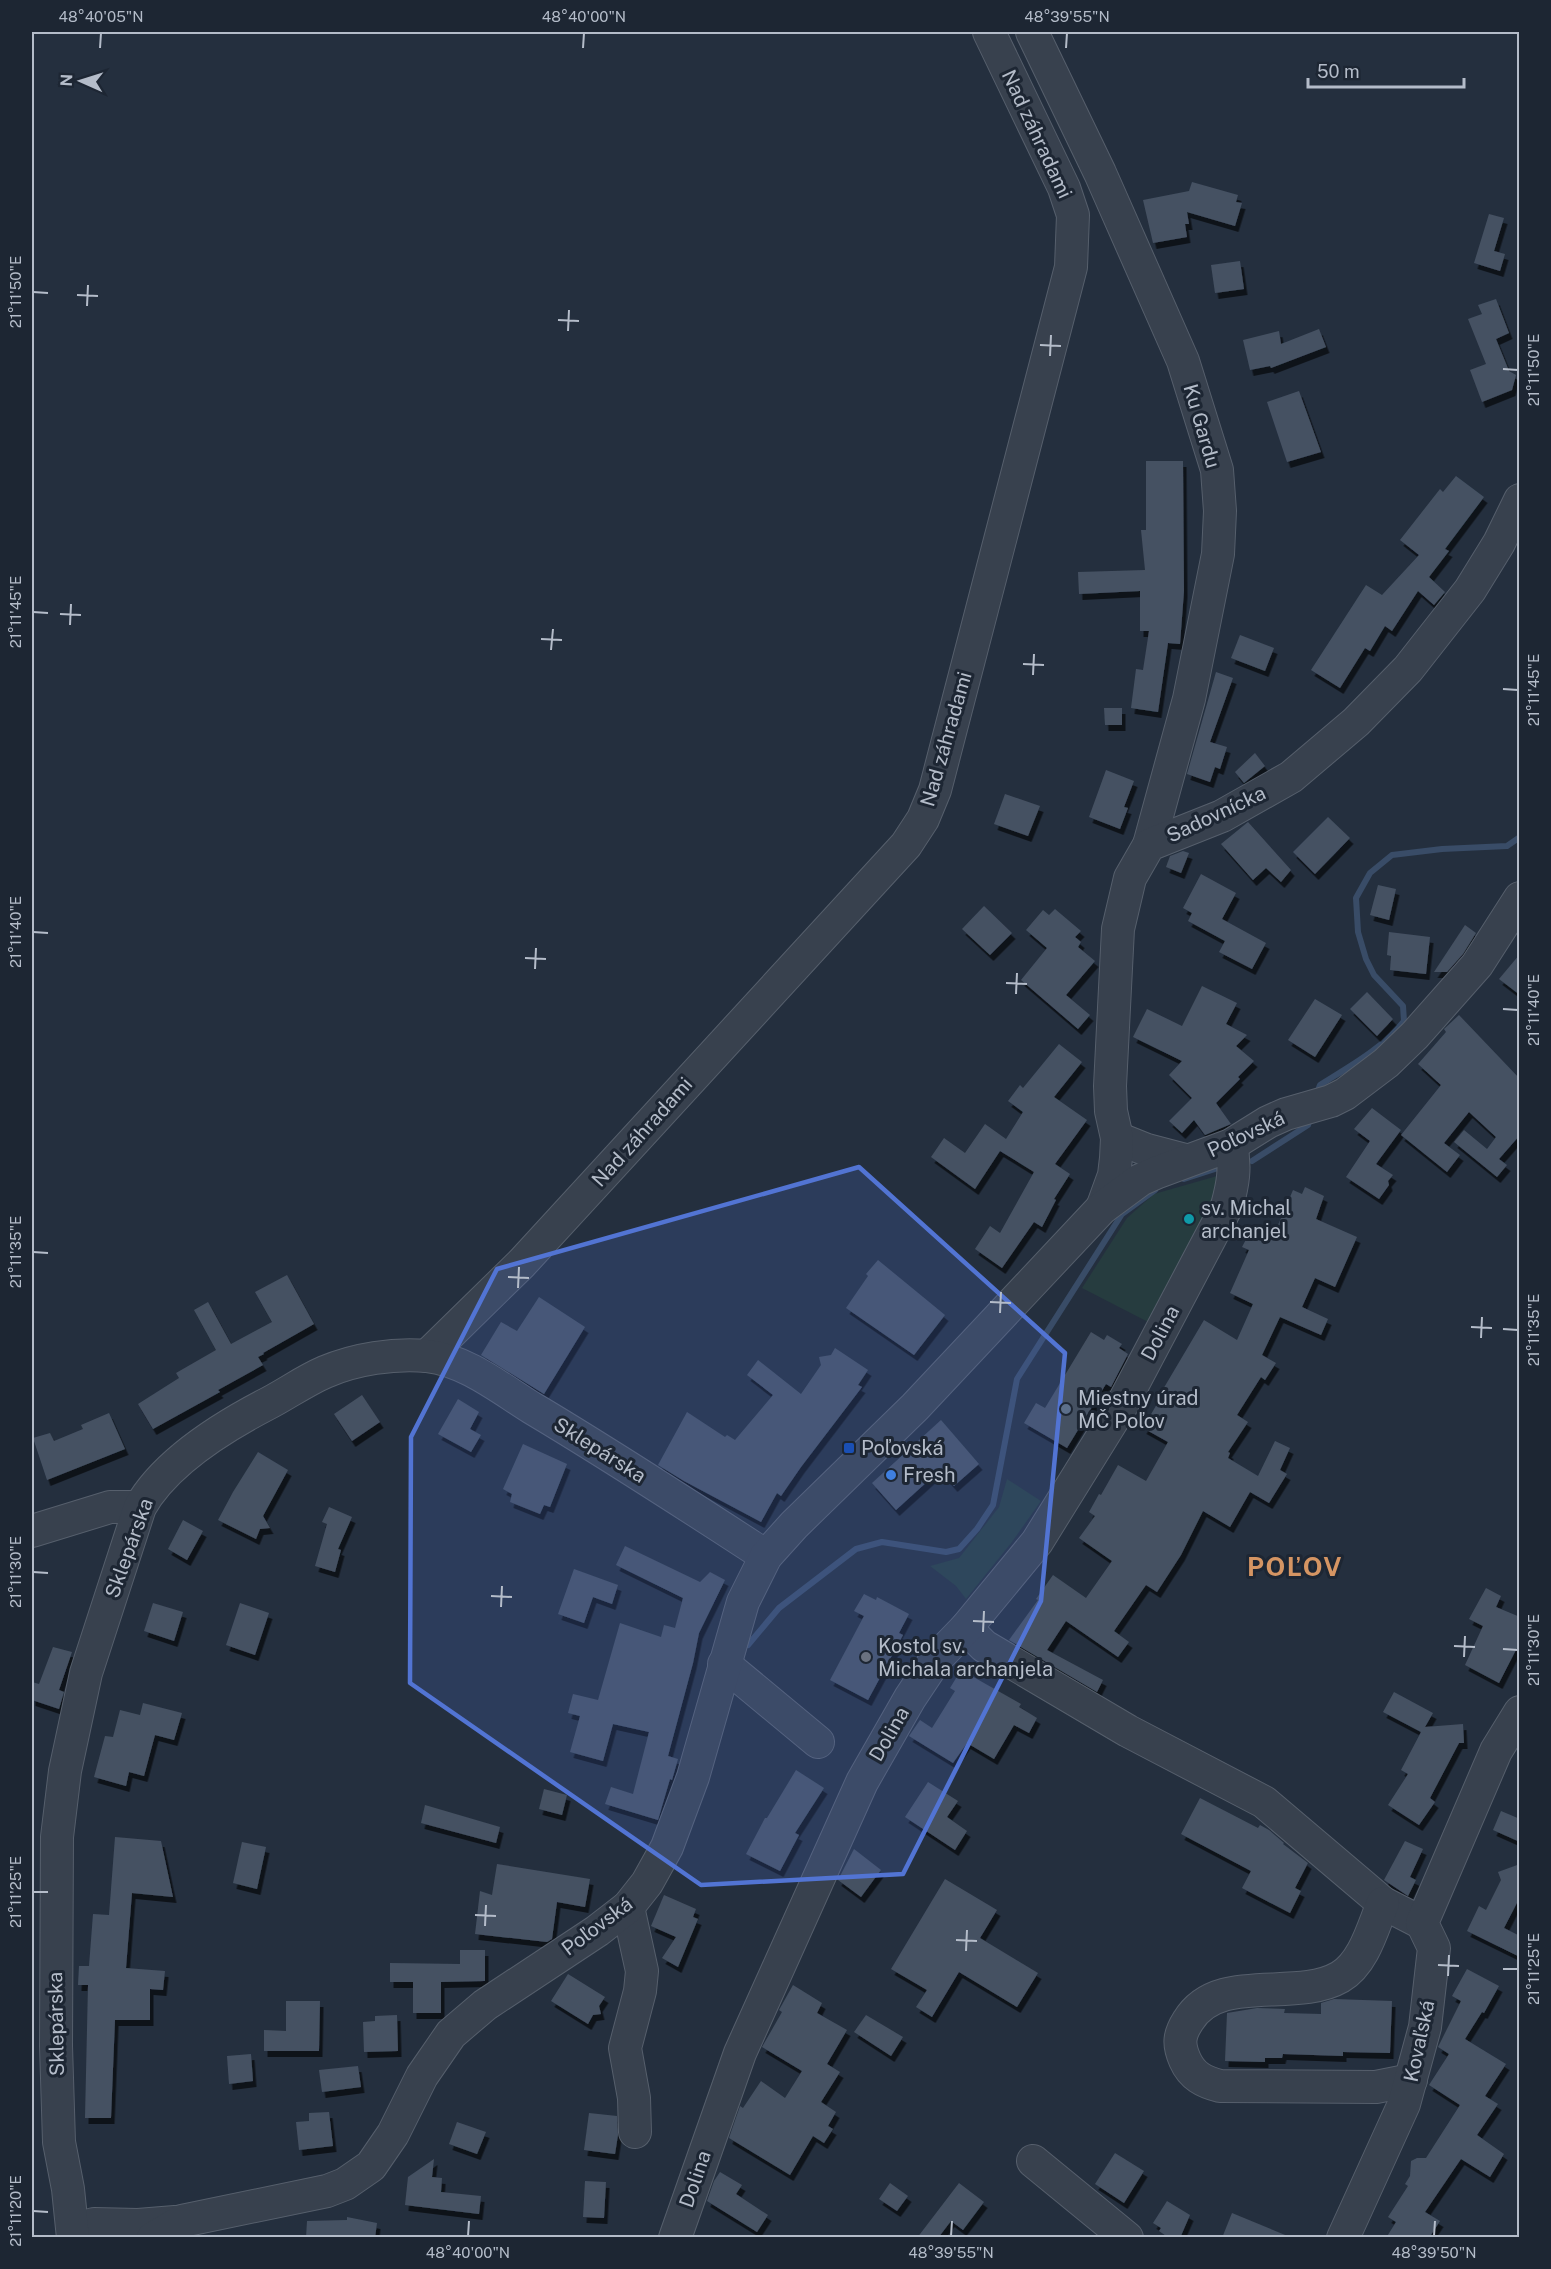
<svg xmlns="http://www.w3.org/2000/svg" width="1551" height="2269" viewBox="0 0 1551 2269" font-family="'Public Sans',sans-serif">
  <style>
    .green { fill: #263c3f }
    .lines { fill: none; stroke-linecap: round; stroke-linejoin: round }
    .stream { stroke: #394c67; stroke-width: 6 }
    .building { fill: #455162; filter: url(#shadow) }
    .minor-casing { stroke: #565f6c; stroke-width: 34 }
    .minor { stroke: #38414e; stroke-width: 32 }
    .marked { fill: #5274d3; fill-opacity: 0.2; stroke: #5274d3; stroke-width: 4.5; stroke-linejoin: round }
    .ticks { fill: none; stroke: #b4bcc9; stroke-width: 2 }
    .culture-dot { fill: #0f9aa8; stroke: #1d2633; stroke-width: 2 }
    .service-dot { fill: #5c6f8a; stroke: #1d2633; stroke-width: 2 }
    .transit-dot { fill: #1a4fb4; stroke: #1d2633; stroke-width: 2 }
    .shop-dot { fill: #3f7fe0; stroke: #1d2633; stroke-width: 2 }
    .worship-dot { fill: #6b7280; stroke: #1d2633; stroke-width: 2 }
    .labels { text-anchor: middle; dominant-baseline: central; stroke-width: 6; stroke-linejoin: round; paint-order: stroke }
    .street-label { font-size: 20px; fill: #b4bcc9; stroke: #1d2633 }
    .poi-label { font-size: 20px; fill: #b4bcc9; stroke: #1d2633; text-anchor: start }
    .district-label { font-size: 26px; font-weight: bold; letter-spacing: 1.5px; fill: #d59563; stroke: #1d2633 }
    .neatline { fill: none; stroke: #b4bcc9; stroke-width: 2 }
    .ticks-label { font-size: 15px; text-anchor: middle; fill: #b4bcc9 }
  </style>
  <defs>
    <filter id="shadow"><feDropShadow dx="3.5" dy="6" stdDeviation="0" flood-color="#0009"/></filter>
  </defs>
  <rect width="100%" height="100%" fill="#242f3e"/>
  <g class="green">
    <path d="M1217 1176 1216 1196 1152 1324 1082 1288 1127 1218 1154 1194Z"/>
    <path d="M1007 1479 1041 1501 1012 1542 966 1599 956 1586 930 1566 959 1558 999 1507Z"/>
  </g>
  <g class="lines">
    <g class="stream">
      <path d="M1317 1093 1320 1085C1350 1066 1382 1049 1404 1021L1403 1006 1374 975 1366 959 1358 932 1356 898 1370 873 1392 855 1442 849 1507 846 1520 837"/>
      <path d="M1252 1161 1308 1125 1310 1119"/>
      <path d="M1184 1179 1215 1169"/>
      <path d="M748 1645 779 1608 856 1549 882 1542 946 1552 959 1549 977 1529 993 1505 1017 1379 1122 1214 1155 1190"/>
    </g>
  </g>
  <g class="building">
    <path d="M1192 182 1238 195 1236 202 1242 203 1235 226 1187 212 1189 224H1185L1187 237 1153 243 1143 200 1189 191Z"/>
    <path d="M1489 214 1504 218 1494 251 1505 254 1500 271 1474 263Z"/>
    <path d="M1240 261 1244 289 1215 293 1211 265Z"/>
    <path d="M1496 299 1509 333 1496 339 1509 371 1516 375 1512 390 1482 402 1470 370 1486 364 1468 319 1482 314 1478 305Z"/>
    <path d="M1319 329 1326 347 1271 368 1270 366 1250 370 1243 340 1279 331 1281 344Z"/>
    <path d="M1299 391 1321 452 1287 462 1267 402Z"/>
    <path d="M1146 461H1183L1184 591 1180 644 1168 643 1158 712 1131 708 1136 669 1143 670 1149 631H1140V591L1079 594 1078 572 1145 570 1141 530H1146Z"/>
    <path d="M1456 476 1484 497 1445 549 1449 551 1429 577 1445 592 1434 605 1418 591 1392 631 1385 626 1370 651 1365 648 1340 688 1311 670 1366 585 1382 595 1419 555 1400 540 1440 489 1443 492Z"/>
    <path d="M1240 635 1274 648 1265 671 1231 658Z"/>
    <path d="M1216 672 1233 678 1210 742 1227 747 1220 769 1215 767 1210 782 1187 774Z"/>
    <path d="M1104 708H1122V725H1105Z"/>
    <path d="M1255 753 1265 766 1244 783 1235 772Z"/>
    <path d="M1106 770 1134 781 1124 807 1128 808 1120 829 1089 817Z"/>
    <path d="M1005 794 1040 806 1028 836 994 824Z"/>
    <path d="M1328 817 1350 838 1315 874 1293 852Z"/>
    <path d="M1248 822 1291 870 1281 882 1266 868 1253 880 1221 844Z"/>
    <path d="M1183 851 1189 853 1181 873 1166 867 1170 856Z"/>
    <path d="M1201 874 1236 893 1222 919 1266 943 1252 969 1219 952 1225 941 1188 921 1192 913 1183 908Z"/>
    <path d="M1378 885 1396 889 1389 920 1370 915Z"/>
    <path d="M984 906 1012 933 990 955 962 929Z"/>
    <path d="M1055 909 1081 931 1075 937 1081 942 1078 947 1095 961 1066 995 1090 1015 1078 1029 1021 980 1047 948 1026 930 1043 910 1049 915Z"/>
    <path d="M1465 925 1476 933 1463 954 1447 972H1434Z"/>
    <path d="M1389 932 1430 937 1426 974 1390 970 1391 956 1387 955Z"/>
    <path d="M1520 954V995L1499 979Z"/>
    <path d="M1202 986 1237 1003 1226 1024 1247 1035 1236 1046 1254 1061 1238 1077 1240 1079 1216 1103 1231 1124 1205 1135 1194 1120 1182 1133 1169 1121 1192 1098 1169 1075 1182 1061 1133 1037 1147 1009 1182 1026Z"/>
    <path d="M1367 992 1393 1019 1377 1036 1350 1009Z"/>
    <path d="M1315 999 1342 1015 1315 1057 1288 1040Z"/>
    <path d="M1459 1015 1520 1079V1135L1499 1159 1507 1165 1497 1177 1454 1142 1464 1130 1487 1149 1496 1137 1469 1112 1444 1143 1460 1155 1447 1172 1401 1135 1441 1085 1418 1064 1446 1032 1444 1029Z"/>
    <path d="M1059 1044 1082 1062 1054 1097 1087 1120 1055 1164 1070 1174 1054 1199 1056 1200 1042 1227 1034 1222 1002 1268 975 1249 990 1226 1000 1233 1034 1172 1000 1151 975 1189 931 1157 944 1138 965 1153 985 1124 1006 1139 1023 1112 1008 1101 1020 1085 1023 1088Z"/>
    <path d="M1372 1108 1401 1130 1376 1164 1393 1175 1388 1181 1389 1185 1379 1199 1346 1177 1370 1141 1354 1129Z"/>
    <path d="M1305 1187 1324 1196 1316 1219 1357 1237 1335 1287 1315 1278 1302 1307 1328 1319 1321 1335 1280 1317 1262 1355 1276 1363 1265 1380 1261 1377 1237 1415 1248 1422 1228 1452 1230 1453 1228 1458 1258 1476 1275 1441 1290 1448 1280 1470 1287 1474 1269 1503 1250 1492 1230 1527 1203 1511 1181 1555 1157 1592 1146 1585 1114 1631 1129 1642 1118 1657 1066 1621 1047 1650 1103 1680 1097 1692 1009 1640 1038 1600 1036 1599 1053 1575 1086 1598 1112 1561 1079 1538 1095 1516 1089 1512 1099 1494 1101 1495 1118 1465 1146 1481 1168 1442 1143 1428 1164 1392 1162 1391 1204 1320 1237 1340 1253 1304 1230 1293 1249 1250 1242 1247 1251 1230 1272 1239 1293 1190 1302 1194Z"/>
    <path d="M878 1260 945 1315 914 1355 846 1308 868 1276 866 1274Z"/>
    <path d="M287 1275 314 1324 263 1353 264 1354 258 1357 263 1365 218 1390 220 1392 153 1429 138 1404 179 1378 176 1373 216 1350 194 1310 208 1302 231 1344 272 1322 255 1292Z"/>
    <path d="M539 1297 585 1327 544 1394 481 1355 501 1322 517 1331Z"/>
    <path d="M1091 1332 1104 1340 1107 1335 1122 1344 1119 1348 1128 1354 1111 1387 1106 1384 1067 1448 1024 1423 1036 1403 1045 1408Z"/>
    <path d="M835 1348 868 1370 858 1385 862 1387 801 1467 781 1496 777 1493 761 1522 684 1481 658 1465 687 1412 725 1437 727 1435 735 1440 773 1395 747 1375 758 1360 801 1394 821 1365 819 1357 831 1355Z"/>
    <path d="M362 1395 380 1422 352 1441 334 1414Z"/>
    <path d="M458 1399 479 1412 470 1429 481 1435 471 1452 438 1434Z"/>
    <path d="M109 1413 125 1449 47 1480 33 1438 50 1433 54 1441 83 1429 81 1425Z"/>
    <path d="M941 1420 979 1464 954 1486 940 1470 896 1510 872 1483Z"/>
    <path d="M523 1444 567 1464 550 1507 544 1505 540 1514 510 1502 512 1494 503 1489Z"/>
    <path d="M258 1452 288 1470 263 1516 270 1528 260 1529 256 1539 218 1520 233 1492Z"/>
    <path d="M329 1507 352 1517 338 1549 341 1550 335 1572 315 1566 327 1524 322 1522Z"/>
    <path d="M183 1520 203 1531 187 1560 168 1549Z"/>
    <path d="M625 1546 700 1582 710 1572 725 1580 699 1633 693 1663 668 1756 678 1759 672 1780 670 1779 658 1820 605 1804 611 1787 633 1794 649 1732 613 1724 603 1761 570 1752 580 1716 568 1713 573 1694 598 1700 620 1623 661 1637 664 1625 675 1628 683 1598 616 1565Z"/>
    <path d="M574 1569 618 1585 612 1604 593 1597 584 1623 558 1614Z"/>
    <path d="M1486 1588 1501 1596 1496 1607 1520 1617V1642L1499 1683 1465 1665 1483 1626 1469 1619Z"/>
    <path d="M864 1594 876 1600 877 1597 909 1614 899 1633 903 1635 868 1700 830 1680 864 1616 854 1611Z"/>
    <path d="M153 1603 183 1612 174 1641 144 1631Z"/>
    <path d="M240 1603 269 1613 255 1655 226 1645Z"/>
    <path d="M53 1647 72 1652 59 1690 64 1692 59 1709 32 1700V1682L39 1684Z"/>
    <path d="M961 1670 1021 1704 1019 1707 1037 1718 1029 1733 1014 1725 994 1759 967 1743 953 1763 909 1736 920 1720 932 1728 955 1691 950 1688Z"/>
    <path d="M1394 1692 1433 1713 1425 1727 1463 1724 1464 1743H1459L1430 1798 1435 1802 1419 1825 1388 1805 1408 1774 1401 1770 1421 1732 1383 1712Z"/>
    <path d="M143 1703 182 1713 174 1740 155 1735 144 1776 129 1772 126 1786 94 1777 105 1736 113 1737 120 1710 140 1715Z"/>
    <path d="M796 1770 824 1788 795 1833 799 1835 780 1871 746 1854 765 1818H767Z"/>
    <path d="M928 1782 958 1801 947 1817 967 1831 955 1850 905 1817Z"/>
    <path d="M544 1789 567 1795 562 1815 539 1809Z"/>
    <path d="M1200 1798 1258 1828 1260 1825 1269 1830 1284 1843 1283 1844 1308 1863 1295 1888 1301 1891 1290 1913 1242 1888 1251 1871 1181 1834Z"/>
    <path d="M425 1805 500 1827 496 1843 421 1823Z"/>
    <path d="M1501 1811 1520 1819V1842L1493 1830Z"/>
    <path d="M115 1837 161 1841 173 1897 132 1893 126 1968 165 1971 163 1990 150 1989V2020H115L111 2118H85L88 1985H78L79 1966H89L93 1914 109 1915Z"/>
    <path d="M1405 1841 1423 1849 1410 1877 1416 1880 1408 1896 1384 1880Z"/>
    <path d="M242 1842 266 1847 257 1889 233 1883Z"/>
    <path d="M854 1849 881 1870 861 1897 838 1880Z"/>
    <path d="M497 1864 590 1879 585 1907 557 1902 552 1939 547 1942 475 1934 480 1891 492 1895Z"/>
    <path d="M1520 1864V1897L1504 1928 1520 1936V1957L1467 1931 1479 1906 1486 1910 1501 1880 1498 1872Z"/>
    <path d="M945 1879 997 1910 980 1938 1038 1973 1017 2007 959 1972 932 2017 916 2007 927 1990 891 1969Z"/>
    <path d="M664 1895 696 1909 693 1917 698 1919 678 1967 662 1958 676 1937 651 1926Z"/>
    <path d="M460 1950H485V1981L441 1982V2013H413V1982H390V1963L460 1964Z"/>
    <path d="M1467 1969 1499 1986 1484 2013 1482 2012 1465 2039 1506 2064 1485 2096 1498 2104 1477 2135 1504 2154 1490 2177 1461 2159 1425 2212 1440 2221 1429 2238H1386L1396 2222 1388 2217 1408 2186 1405 2184 1410 2176 1411 2161 1417 2158H1426L1460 2105 1429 2085 1449 2054 1438 2047 1461 2001 1452 1996Z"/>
    <path d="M568 1974 605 1997 599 2006 601 2014 593 2015 588 2024 551 2001Z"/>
    <path d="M793 1985 822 2003 817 2013 847 2030 827 2064 840 2072 821 2102 836 2112 828 2126 833 2129 824 2143 813 2136 790 2175 729 2138 740 2106 743 2108 761 2081 785 2098 802 2071 762 2047 782 2012 779 2010Z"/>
    <path d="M1334 1999 1392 2001 1390 2053 1343 2052V2056L1283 2054 1282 2058H1265V2062L1225 2061 1227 2013 1257 2008 1285 2009 1284 2013 1321 2014V2003Z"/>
    <path d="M286 2001H320L319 2051H264V2030L286 2031Z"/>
    <path d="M397 2015 398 2051 364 2052 363 2022 375 2021V2016Z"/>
    <path d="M866 2015 903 2037 891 2056 854 2032Z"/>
    <path d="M251 2054 253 2081 229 2084 227 2056Z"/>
    <path d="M358 2066 361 2087 322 2092 319 2070Z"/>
    <path d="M329 2112 333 2146 299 2150 296 2122 309 2121V2113Z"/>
    <path d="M589 2113 617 2116 618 2135 615 2154 584 2150Z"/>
    <path d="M457 2122 486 2132 477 2154 449 2144Z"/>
    <path d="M1115 2153 1144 2171 1124 2203 1095 2184Z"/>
    <path d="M434 2159 432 2177 442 2178 441 2192 481 2196 479 2214 405 2205 408 2177Z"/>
    <path d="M720 2172 742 2185 736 2194 768 2215 757 2232 707 2201 714 2181Z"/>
    <path d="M585 2181 606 2182 604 2218 583 2217Z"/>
    <path d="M890 2183 908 2196 897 2211 879 2199Z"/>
    <path d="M959 2183 984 2202 963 2230 951 2221 938 2238H917Z"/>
    <path d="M1167 2201 1190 2215 1180 2238H1169L1159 2231 1161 2228 1153 2223Z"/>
    <path d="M1232 2213 1290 2237V2238H1222Z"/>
    <path d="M347 2217 377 2223 375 2238H306L307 2221 347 2220Z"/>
  </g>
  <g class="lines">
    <defs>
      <g id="minor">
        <path d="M1032 32 1100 173 1183 361 1217 470 1220 511 1218 554 1189 699 1149 845"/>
        <path d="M1117 1138 1147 1150 1185 1160"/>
        <path d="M1102 1208 1114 1175 1116 1158 1117 1138 1111 1111 1110 1086 1118 929 1130 878 1149 845 1222 816 1291 777 1356 722 1408 669 1470 590 1499 543 1520 500"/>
        <path d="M427 1356 522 1263 906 845 923 819 935 790 1071 267 1073 215 1064 188 989 32"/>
        <path d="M32 1531 110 1507H140"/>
        <path d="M966 1628 984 1646 1128 1731 1264 1802 1383 1903 1422 1923"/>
        <path d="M724 1664 818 1742"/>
        <path d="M1383 1903C1373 1927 1364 1963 1340 1977 1295 2003 1218 1971 1188 2021 1179 2035 1178 2044 1185 2060 1192 2076 1204 2082 1220 2086L1376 2087 1411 2080"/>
        <path d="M628 1907 642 1971 640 1991 625 2048 634 2098 635 2132"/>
        <path d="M1033 2161 1127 2238"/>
        <path d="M73 2230 94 2224 138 2225 175 2222"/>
        <path d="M73 2238 68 2189 59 2142 56 2046 57 1837 65 1771 86 1673 140 1507C165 1463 221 1428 265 1405 285 1395 304 1381 325 1372 355 1359 394 1353 427 1356 465 1360 500 1388 532 1408 611 1455 689 1506 766 1556"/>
        <path d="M153 2238 182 2221 327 2191 345 2184 371 2166 393 2134 422 2076 451 2034 485 2005 597 1931 628 1907 647 1883 667 1847 693 1777 743 1602 766 1556 794 1525 915 1407 1102 1208 1140 1180 1158 1172 1231 1145 1268 1122 1286 1114 1331 1101 1345 1094 1386 1063 1415 1035 1477 965 1520 898"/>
        <path d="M675 2238 740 2053 862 1782 910 1698 936 1659 966 1628 1037 1542 1122 1405 1227 1206C1233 1184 1236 1167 1231 1145"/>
        <path d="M1343 2238 1404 2104 1425 2027 1434 1948 1422 1923 1496 1751 1520 1712"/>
      </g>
    </defs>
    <use href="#minor" class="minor-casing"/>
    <use href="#minor" class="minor"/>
  </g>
  <path class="marked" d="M859 1167 1065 1353 1041 1601 903 1874 701 1885 410 1683 411 1437 497 1269Z"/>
  <path class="ticks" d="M100 48 101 33M583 48 584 33M1066 48 1067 33M33 292 48 293M77 295 98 296M87 306 88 285M558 320 579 321M568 331 569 310M1040 345 1061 346M1050 356 1051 335M1503 369 1518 370M33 612 48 613M60 614 81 615M70 625 71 604M541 639 562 640M551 650 553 629M1023 664 1044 665M1033 675 1034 654M1503 689 1518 690M33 932 48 933M525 958 546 959M535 969 536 948M1006 983 1027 984M1016 994 1017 973M1503 1009 1518 1010M33 1252 48 1253M508 1277 529 1278M518 1288 519 1267M990 1302 1011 1303M1000 1313 1001 1292M1471 1327 1492 1328M1503 1329 1518 1330M1481 1338 1482 1317M33 1572 48 1573M491 1596 512 1597M501 1607 502 1586M973 1621 994 1622M983 1632 984 1611M1454 1646 1475 1647M1503 1649 1518 1650M1464 1657 1465 1636M33 1892H48M475 1915 496 1916M485 1926 486 1905M956 1940 977 1941M966 1951 967 1930M1438 1965 1459 1966M1503 1969H1518M1448 1976 1449 1955M33 2211 48 2212M468 2236 469 2221M951 2236 952 2221M1434 2236 1435 2221"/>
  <circle class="culture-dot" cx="1189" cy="1219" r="6"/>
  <circle class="service-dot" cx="1066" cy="1409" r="6"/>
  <rect class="transit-dot" x="843" y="1442" width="12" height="12" rx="3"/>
  <circle class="shop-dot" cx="891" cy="1475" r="6"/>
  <circle class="worship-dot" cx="866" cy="1657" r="6"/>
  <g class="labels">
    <g class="street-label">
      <text transform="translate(1037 134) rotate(65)">Nad záhradami</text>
      <text transform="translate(1202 426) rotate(74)">Ku Gardu</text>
      <text transform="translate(946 739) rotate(-74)">Nad záhradami</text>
      <text transform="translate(1216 814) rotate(-25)">Sadovnícka</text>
      <text transform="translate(642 1132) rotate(-48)">Nad záhradami</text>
      <text transform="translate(1246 1134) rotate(-25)">Poľovská</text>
      <text transform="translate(1160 1333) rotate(-62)">Dolina</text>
      <text transform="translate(600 1450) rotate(32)">Sklepárska</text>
      <text transform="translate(129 1548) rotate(-70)">Sklepárska</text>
      <text transform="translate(889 1734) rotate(-60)">Dolina</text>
      <text transform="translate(597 1926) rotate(-37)">Poľovská</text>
      <text transform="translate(56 2024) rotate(-91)">Sklepárska</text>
      <text transform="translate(1419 2041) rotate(-78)">Kovaľská</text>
      <text transform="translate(695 2179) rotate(-71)">Dolina</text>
    </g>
    <g class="poi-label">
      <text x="1201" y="1208">sv. Michal<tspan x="1201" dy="23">archanjel</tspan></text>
      <text x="1078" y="1398">Miestny úrad<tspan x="1078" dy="23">MČ Poľov</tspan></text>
      <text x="861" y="1448">Poľovská</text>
      <text x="903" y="1475">Fresh</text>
      <text x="878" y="1646">Kostol sv.<tspan x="878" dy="23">Michala archanjela</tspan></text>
    </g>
    <g class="district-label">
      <text x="1295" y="1566">POĽOV</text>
    </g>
  </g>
  <rect width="1551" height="2269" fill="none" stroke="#1d2633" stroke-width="66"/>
  <g transform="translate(81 81) rotate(273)" stroke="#1d2633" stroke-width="4.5" paint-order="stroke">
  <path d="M0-4.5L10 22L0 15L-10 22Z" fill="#b4bcc9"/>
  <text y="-9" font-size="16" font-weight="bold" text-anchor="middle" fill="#b4bcc9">N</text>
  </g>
  <path d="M1308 78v9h156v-9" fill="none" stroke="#b4bcc9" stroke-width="3"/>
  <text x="1317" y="78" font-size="18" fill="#b4bcc9" stroke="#1d2633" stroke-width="4.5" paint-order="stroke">50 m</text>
  <rect x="33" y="33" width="1485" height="2203" class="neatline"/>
  <g class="ticks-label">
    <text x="101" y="22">48°40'05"N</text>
    <text x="584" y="22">48°40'00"N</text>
    <text x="1067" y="22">48°39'55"N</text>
    <text transform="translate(16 292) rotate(-90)" y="5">21°11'50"E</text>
    <text transform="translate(1534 370) rotate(-90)" y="5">21°11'50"E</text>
    <text transform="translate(16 612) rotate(-90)" y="5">21°11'45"E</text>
    <text transform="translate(1534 690) rotate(-90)" y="5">21°11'45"E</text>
    <text transform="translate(16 932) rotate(-90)" y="5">21°11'40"E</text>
    <text transform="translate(1534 1010) rotate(-90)" y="5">21°11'40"E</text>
    <text transform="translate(16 1252) rotate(-90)" y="5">21°11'35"E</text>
    <text transform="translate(1534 1330) rotate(-90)" y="5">21°11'35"E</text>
    <text transform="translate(16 1572) rotate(-90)" y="5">21°11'30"E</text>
    <text transform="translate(1534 1650) rotate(-90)" y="5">21°11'30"E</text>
    <text transform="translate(16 1892) rotate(-90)" y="5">21°11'25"E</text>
    <text transform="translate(1534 1969) rotate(-90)" y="5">21°11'25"E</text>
    <text transform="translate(16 2211) rotate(-90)" y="5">21°11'20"E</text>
    <text x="468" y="2258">48°40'00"N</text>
    <text x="951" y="2258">48°39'55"N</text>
    <text x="1434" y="2258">48°39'50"N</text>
  </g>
</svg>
